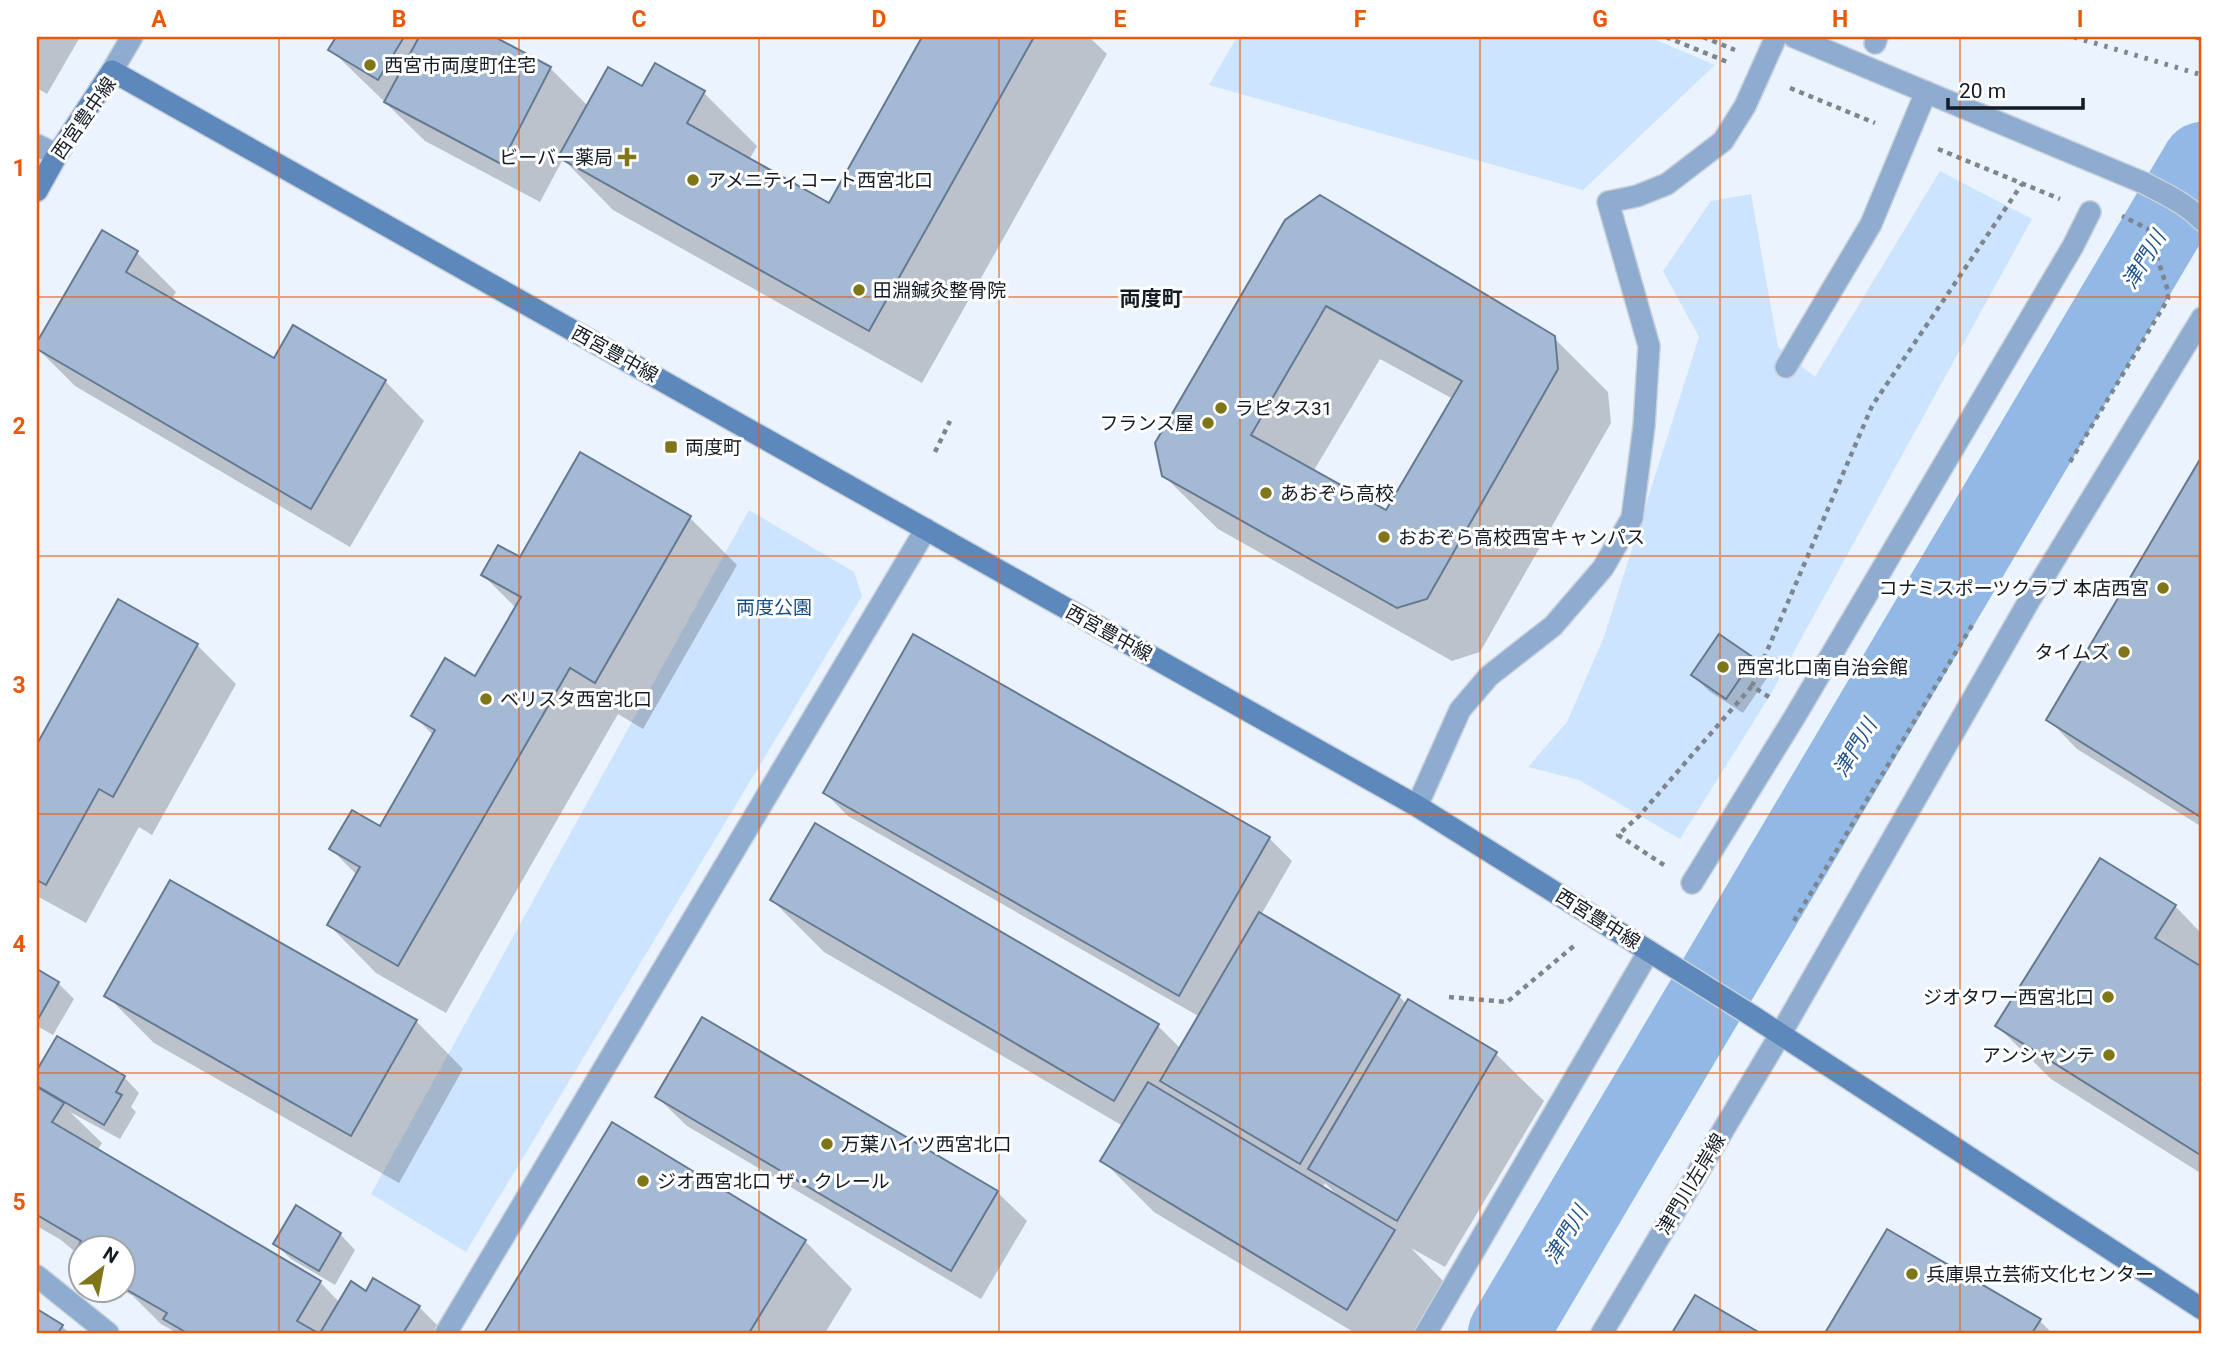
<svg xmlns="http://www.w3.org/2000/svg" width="2239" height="1370" viewBox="0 0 2239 1370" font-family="Roboto,'Noto Sans JP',sans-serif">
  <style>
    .green { fill: #cde4fe }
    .shadow { fill: #0003; fill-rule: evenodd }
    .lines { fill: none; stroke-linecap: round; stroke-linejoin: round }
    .river { stroke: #92b8e5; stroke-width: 80 }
    .building { fill: #a4bad4; stroke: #647991; stroke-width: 2; fill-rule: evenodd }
    .service-casing { stroke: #c8d0db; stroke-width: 24 }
    .pedestrian-casing { stroke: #c8d0db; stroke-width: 24 }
    .minor-casing { stroke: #c8d0db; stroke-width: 24 }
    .tertiary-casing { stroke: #c8d0db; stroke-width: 24 }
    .secondary-casing { stroke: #c8d0db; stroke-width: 24 }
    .path { stroke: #7d858f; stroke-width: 4.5; stroke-dasharray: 5 5; stroke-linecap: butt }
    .service { stroke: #8eaccf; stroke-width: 21 }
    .pedestrian { stroke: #8eaccf; stroke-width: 21 }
    .minor { stroke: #8eaccf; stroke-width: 21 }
    .tertiary { stroke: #8eaccf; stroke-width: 21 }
    .secondary { stroke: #5c88bc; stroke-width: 21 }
    .rail { stroke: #7e8690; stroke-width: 5; stroke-dasharray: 3.5 7; stroke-linecap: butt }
    .grid { fill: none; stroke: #e8590c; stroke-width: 2; stroke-opacity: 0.55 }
    .poi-dot { fill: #7f7519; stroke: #fff; stroke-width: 2.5 }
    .labels { text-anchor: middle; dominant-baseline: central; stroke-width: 6; stroke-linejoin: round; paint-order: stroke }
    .poi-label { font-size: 19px; fill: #131b24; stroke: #fff; text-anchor: start }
    .street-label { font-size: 19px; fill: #131b24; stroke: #fff }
    .park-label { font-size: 19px; fill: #194c83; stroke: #fff }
    .water-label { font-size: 21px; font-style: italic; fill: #20538a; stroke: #fff }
    .neighbourhood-label { font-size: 21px; font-weight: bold; fill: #131b24; stroke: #fff }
    .neatline { fill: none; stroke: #e8590c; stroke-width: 2.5 }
    .grid-label { font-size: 23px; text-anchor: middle; font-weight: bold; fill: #e8590c }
  </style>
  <rect width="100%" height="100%" fill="#eaf3fe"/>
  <g class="green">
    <path d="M1237 37H1649L1715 65 1583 190 1209 85Z"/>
    <path d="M1940 171 2032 219 1769 697 1680 839 1579 780 1528 767 1567 722 1604 637 1699 337 1663 271 1711 201 1751 194 1778 347 1815 377Z"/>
    <path d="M749 510 854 572 862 596 466 1252 371 1194Z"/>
  </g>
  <g class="shadow">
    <path d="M37 37H80L47 94 37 88Z"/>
    <path d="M338 37H491L550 68 588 106 643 88 704 93 757 146 749 160 830 205 924 37H1089L1107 54 922 383 613 210 563 159 540 202 425 141 330 49Z"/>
    <path d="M1286 221 1554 338 1608 392 1611 423 1480 652 1452 661 1218 529 1163 475ZM1380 359 1453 399 1387 513 1313 472Z"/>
    <path d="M103 232 137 253 176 292 171 300 274 361 385 381 424 421 350 547 75 386 37 348Z"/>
    <path d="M2202 460V827L2077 749 2048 719Z"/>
    <path d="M690 518 737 565 643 729 618 714 446 1013 376 973 329 925 357 875 331 849 381 828 434 736 414 716 476 678 516 608 483 575Z"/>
    <path d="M118 601 197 645 236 684 152 835 139 827 86 923 37 896V748Z"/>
    <path d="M1719 637 1753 660 1769 675 1743 713 1709 691 1693 675Z"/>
    <path d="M825 793 1269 838 1292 861 1261 915 1399 996 1407 1005 1496 1054 1544 1101 1445 1267 1411 1248 1445 1283 1415 1333H1355L1154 1212 1102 1160 1123 1126 824 952 772 900 1158 1026 1181 1049 1200 1017 848 816ZM1325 1183 1339 1197 1322 1189Z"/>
    <path d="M2175 906 2202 934V1174L2051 1079 1997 1026Z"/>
    <path d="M37 971 58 983 74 999 53 1035 37 1026Z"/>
    <path d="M106 995 416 1021 463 1069 399 1183 154 1043Z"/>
    <path d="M58 1038 124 1077 139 1093 131 1107 136 1112 120 1139 70 1112 102 1143 97 1151 320 1282 340 1303 367 1293 419 1307 445 1333H177L161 1324 133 1296 122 1290V1248H80V1256L61 1240 37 1226V1095L40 1089 37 1086V1074Z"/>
    <path d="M657 1097 997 1192 1027 1221 981 1299 687 1126Z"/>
    <path d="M613 1125 805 1241 852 1289 825 1333H486Z"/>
    <path d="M1888 1231 2040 1321 2052 1333H1828Z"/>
    <path d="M340 1234 355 1250 335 1285 291 1259 275 1244Z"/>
    <path d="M37 1311 62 1326 69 1333H37Z"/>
  </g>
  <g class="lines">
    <path class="river" d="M1508 1333 2202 162"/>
  </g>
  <g class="building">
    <path d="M336 37H404L378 80 328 50Z"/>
    <path d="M419 37H495L551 67 501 164 384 102Z"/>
    <path d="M922 37H1034L869 331 558 157 608 67 642 86 655 63 705 91 687 123 829 203Z"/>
    <path d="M1320 195 1555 336 1558 369 1427 599 1397 608 1162 476 1155 443 1285 220ZM1326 306 1462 381 1386 510 1251 435Z"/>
    <path d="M102 230 138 251 126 272 274 358 293 325 386 380 311 509 37 349V342Z"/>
    <path d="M580 452 691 516 595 683 570 668 398 966 327 925 360 867 329 849 352 810 380 826 435 730 411 716 445 658 475 676 521 597 481 575 498 545 520 557Z"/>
    <path d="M2202 456V818L2046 720Z"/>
    <path d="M118 599 198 644 113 797 99 789 46 885 37 880V744Z"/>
    <path d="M913 634 1270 837 1179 996 823 793Z"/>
    <path d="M1719 634 1754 658 1726 699 1691 675Z"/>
    <path d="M815 823 1159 1024 1114 1101 770 900Z"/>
    <path d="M2100 858 2176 905 2155 938 2202 967V1156L1995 1026Z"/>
    <path d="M170 880 417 1020 351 1136 104 996Z"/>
    <path d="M1259 912 1400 995 1300 1164 1160 1081Z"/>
    <path d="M37 969 59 982 37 1021Z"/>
    <path d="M1408 999 1497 1052 1397 1221 1308 1169Z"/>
    <path d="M702 1017 998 1191 951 1271 655 1097Z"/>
    <path d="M57 1036 125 1076 116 1092 122 1095 104 1125 37 1086V1070Z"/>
    <path d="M1148 1082 1395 1230 1347 1310 1100 1161Z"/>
    <path d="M39 1088 64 1103 52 1122 321 1281 297 1321 318 1333H187L163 1319 167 1313 122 1287 125 1277 122 1275V1248H80V1251L77 1249 81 1241 37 1215V1092Z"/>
    <path d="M612 1122 806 1240 749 1333H484Z"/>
    <path d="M296 1205 341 1233 319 1271 273 1244Z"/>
    <path d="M1887 1229 2041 1319 2032 1333H1825Z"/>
    <path d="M373 1278 420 1306 403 1333H320L351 1281 366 1291Z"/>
    <path d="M1695 1295 1760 1333H1672Z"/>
    <path d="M37 1309 63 1325 58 1333H37Z"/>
  </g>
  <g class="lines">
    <defs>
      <g id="service">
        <path d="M1786 367 1871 224 1926 92"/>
        <path d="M1417 806 1460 710 1489 676 1553 626 1603 568 1632 518 1644 426 1649 346 1608 202 1637 196 1667 184 1723 141 1745 106 1776 37"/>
      </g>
      <g id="pedestrian">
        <path d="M1875 43 1877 37"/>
        <path d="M1692 883 1794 718 2073 246 2090 212"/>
      </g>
      <g id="minor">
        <path d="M1794 37 2144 183C2165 194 2185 203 2202 220"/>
        <path d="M37 1276 108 1333"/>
        <path d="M446 1333 926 529"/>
        <path d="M1426 1333 1649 951"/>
      </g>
      <g id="tertiary">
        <path d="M112 71 132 37"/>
        <path d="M37 145 57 155"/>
        <path d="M1602 1333 1780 1035 2029 601 2202 318"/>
      </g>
      <path id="secondary" d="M37 191 57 155 112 71 1417 806 1754 1017 2202 1309"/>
    </defs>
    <use href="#service" class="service-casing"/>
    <use href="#pedestrian" class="pedestrian-casing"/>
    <use href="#minor" class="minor-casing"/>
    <use href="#tertiary" class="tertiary-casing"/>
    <use href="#secondary" class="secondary-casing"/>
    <g class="path">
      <path d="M1666 37 1730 63"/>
      <path d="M1703 37 1735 50"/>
      <path d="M1790 88 1875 123"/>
      <path d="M1938 149 2060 199"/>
      <path d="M935 452 950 421"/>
      <path d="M2070 462 2168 299V291L2148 229 2122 216"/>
      <path d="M1769 697 1752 686 1872 406 2022 184"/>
      <path d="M1664 865 1618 835 1639 816 1752 686"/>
      <path d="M1794 921 1974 622"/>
      <path d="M1449 997 1507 1002 1575 945"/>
    </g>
    <use href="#service" class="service"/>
    <use href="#pedestrian" class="pedestrian"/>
    <use href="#minor" class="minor"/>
    <use href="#tertiary" class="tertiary"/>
    <use href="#secondary" class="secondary"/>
    <g class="rail">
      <path d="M2074 37 2202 75"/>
      <path d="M2196 37 2202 39"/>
    </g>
  </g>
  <path class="grid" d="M279 37V1333M519 37V1333M759 37V1333M999 37V1333M1240 37V1333M1480 37V1333M1720 37V1333M1960 37V1333M37 297H2202M37 556H2202M37 814H2202M37 1073H2202"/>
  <g class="poi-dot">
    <circle cx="370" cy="65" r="7"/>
    <path d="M623.5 146.5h7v7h7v7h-7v7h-7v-7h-7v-7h7z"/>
    <circle cx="693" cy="180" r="7"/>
    <circle cx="859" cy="290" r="7"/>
    <circle cx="1221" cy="408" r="7"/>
    <circle cx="1208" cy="423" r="7"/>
    <rect x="664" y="440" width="14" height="14" rx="3.5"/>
    <circle cx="1266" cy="493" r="7"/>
    <circle cx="1384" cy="537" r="7"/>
    <circle cx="2163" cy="588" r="7"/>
    <circle cx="2124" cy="652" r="7"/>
    <circle cx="1723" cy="667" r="7"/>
    <circle cx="486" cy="699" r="7"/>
    <circle cx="2108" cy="997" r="7"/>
    <circle cx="2109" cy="1055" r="7"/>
    <circle cx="827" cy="1144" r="7"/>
    <circle cx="643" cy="1181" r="7"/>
    <circle cx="1912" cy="1274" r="7"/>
  </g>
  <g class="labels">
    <g class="poi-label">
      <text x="384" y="65">西宮市両度町住宅</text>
      <text x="613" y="157" text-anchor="end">ビーバー薬局</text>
      <text x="707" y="180">アメニティコート西宮北口</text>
      <text x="873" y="290">田淵鍼灸整骨院</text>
      <text x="1235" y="408">ラピタス31</text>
      <text x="1194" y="423" text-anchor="end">フランス屋</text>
      <text x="685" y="447">両度町</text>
      <text x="1280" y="493">あおぞら高校</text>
      <text x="1398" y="537">おおぞら高校西宮キャンパス</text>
      <text x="2149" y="588" text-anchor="end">コナミスポーツクラブ 本店西宮</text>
      <text x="2110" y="652" text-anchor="end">タイムズ</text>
      <text x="1737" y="667">西宮北口南自治会館</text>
      <text x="500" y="699">ベリスタ西宮北口</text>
      <text x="2094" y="997" text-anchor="end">ジオタワー西宮北口</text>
      <text x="2095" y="1055" text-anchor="end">アンシャンテ</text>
      <text x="841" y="1144">万葉ハイツ西宮北口</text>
      <text x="657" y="1181">ジオ西宮北口 ザ・クレール</text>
      <text x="1926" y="1274">兵庫県立芸術文化センター</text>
    </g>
    <g class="street-label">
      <text transform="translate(84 118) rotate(-55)">西宮豊中線</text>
      <text transform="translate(615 354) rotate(29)">西宮豊中線</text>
      <text transform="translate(1109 633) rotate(29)">西宮豊中線</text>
      <text transform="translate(1598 919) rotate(32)">西宮豊中線</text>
      <text transform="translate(1691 1184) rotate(-59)">津門川左岸線</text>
    </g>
    <g class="park-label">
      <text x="774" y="607">両度公園</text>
    </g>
    <g class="water-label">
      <text transform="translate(2144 260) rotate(-59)">津門川</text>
      <text transform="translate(1855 748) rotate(-59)">津門川</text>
      <text transform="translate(1566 1235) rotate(-59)">津門川</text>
    </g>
    <g class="neighbourhood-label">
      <text x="1151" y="299">両度町</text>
    </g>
  </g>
  <rect width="2239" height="1370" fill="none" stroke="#ffffff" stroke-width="77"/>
  <g transform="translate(102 1269) rotate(32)"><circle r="33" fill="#ffffff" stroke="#a1a4a7" stroke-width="2"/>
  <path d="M0-5L12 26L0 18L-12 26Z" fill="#7f7519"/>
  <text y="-10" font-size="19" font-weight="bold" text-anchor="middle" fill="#131b24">N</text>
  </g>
  <path d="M1948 98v10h135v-10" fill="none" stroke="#131b24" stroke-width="3.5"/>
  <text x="1959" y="98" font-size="21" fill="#131b24" stroke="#ffffff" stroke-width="5" paint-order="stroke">20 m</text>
  <rect x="38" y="38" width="2162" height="1294" class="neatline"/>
  <g class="grid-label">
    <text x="159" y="27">A</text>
    <text x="399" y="27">B</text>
    <text x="639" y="27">C</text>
    <text x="879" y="27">D</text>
    <text x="1120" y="27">E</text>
    <text x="1360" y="27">F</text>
    <text x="1600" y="27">G</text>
    <text x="1840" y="27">H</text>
    <text x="2080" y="27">I</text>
    <text x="19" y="176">1</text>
    <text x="19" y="434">2</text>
    <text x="19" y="693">3</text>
    <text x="19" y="952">4</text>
    <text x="19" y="1210">5</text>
  </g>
</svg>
